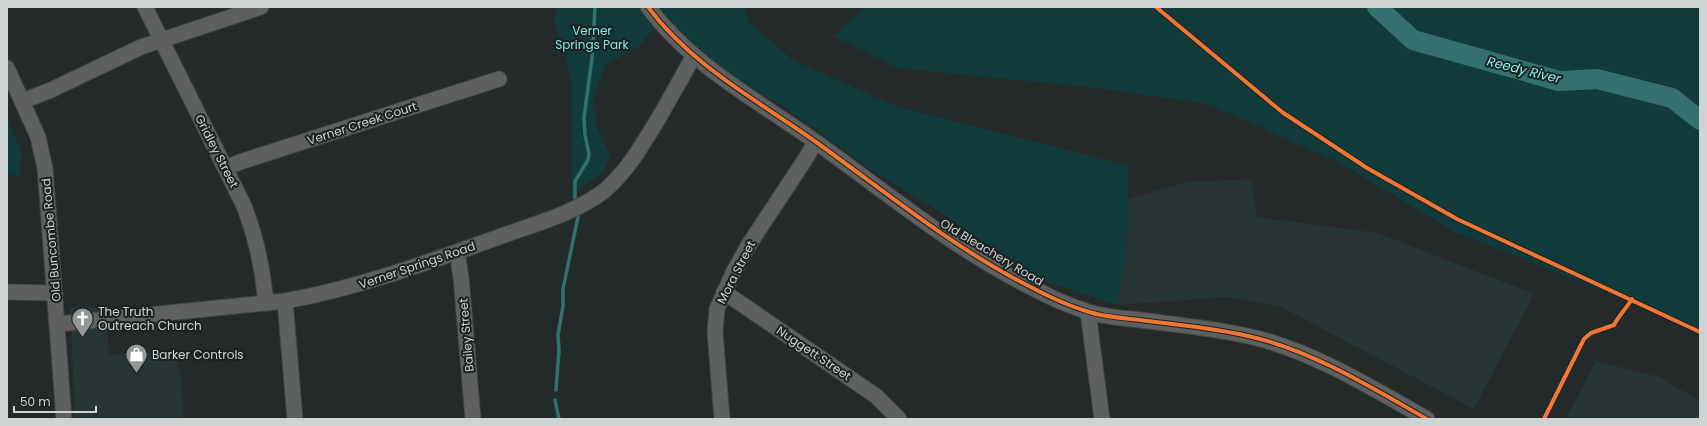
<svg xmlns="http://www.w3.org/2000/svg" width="1707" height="426" viewBox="0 0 1707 426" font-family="Poppins,sans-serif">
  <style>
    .built { fill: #263433 }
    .green { fill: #103b3a }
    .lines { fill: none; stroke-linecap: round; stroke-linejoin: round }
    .stream { stroke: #33706e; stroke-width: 3.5 }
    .river { stroke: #33706e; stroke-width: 20 }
    .minor-casing { stroke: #404444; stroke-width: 17 }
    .minor { stroke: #5e6060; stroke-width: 15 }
    .cycleway-casing { stroke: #1a2120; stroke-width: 6 }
    .cycleway { stroke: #f07635; stroke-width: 4 }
    .labels { text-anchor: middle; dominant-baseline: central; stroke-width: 4; stroke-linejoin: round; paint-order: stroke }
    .park-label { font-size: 12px; fill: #80e7e4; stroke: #1a2120 }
    .street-label { font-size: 12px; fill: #ced3d3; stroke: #1a2120 }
    .poi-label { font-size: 12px; fill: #ced3d3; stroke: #1a2120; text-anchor: start }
    .water-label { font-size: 13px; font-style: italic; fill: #8bf2f0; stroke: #1a2120 }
  </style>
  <rect width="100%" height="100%" fill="#242929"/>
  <g class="built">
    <path d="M1251 179 1257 217 1378 233 1534 294 1474 409 1281 307 1229 297 1117 305 1126 257 1128 199 1186 182Z"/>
    <path d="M70 307 106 308 109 354 176 353 182 385 183 419H75Z"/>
    <path d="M1596 361 1659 377 1700 401V419H1566Z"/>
  </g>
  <g class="green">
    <path d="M557 7H638L654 29 638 47 607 64 594 93 595 124 611 157 602 173 572 195 571 80 564 51 554 24Z"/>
    <path d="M659 7H745L747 21 793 60 896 106 1129 166 1126 257 1117 305 1035 278 954 221 870 169 784 107 694 55Z"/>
    <path d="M864 7H1700V329L1455 232 1340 163 1208 104 1096 88 898 68 834 36Z"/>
    <path d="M7 119 22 152 19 175H7Z"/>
  </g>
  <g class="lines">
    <g class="stream">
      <path d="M575 199V181L588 160 589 154 585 135 584 118 592 58 595 7"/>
      <path d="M556 390 559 350 558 335 563 306V289L579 212"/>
      <path d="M555 400 559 419"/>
    </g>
    <path class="river" d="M1377 7 1413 40 1559 81 1597 79 1672 98 1700 120"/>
    <defs>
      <g id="minor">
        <path d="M145 7 244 206C257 241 262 266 266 303"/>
        <path d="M648 7C692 66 757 100 816 142 883 190 947 243 1021 282 1042 293 1063 304 1086 311 1103 317 1122 318 1140 320 1177 325 1215 328 1252 337 1313 351 1372 388 1427 419"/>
        <path d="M7 68 38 137 45 168 64 419"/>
        <path d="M23 101 51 90 141 47 261 7"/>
        <path d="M225 168 243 161 499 79"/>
        <path d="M457 252 461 277 473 419"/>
        <path d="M7 292 55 293"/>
        <path d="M724 292 876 396 899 419"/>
        <path d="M285 301 295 419"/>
        <path d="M1088 312 1102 419"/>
        <path d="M58 324 285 301C358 288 429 262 499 237 534 224 574 214 604 191 628 171 644 142 660 116 671 96 683 76 694 55"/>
        <path d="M722 419 715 332 717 309 733 273 748 246 808 155 815 142"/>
      </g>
    </defs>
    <use href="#minor" class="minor-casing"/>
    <use href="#minor" class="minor"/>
    <defs>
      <g id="cycleway">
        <path d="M648 7C692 66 757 100 816 142 883 190 947 243 1021 282 1042 293 1063 304 1086 311 1103 317 1122 318 1140 320 1177 325 1215 328 1252 337 1313 351 1372 388 1427 419"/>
        <path d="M1156 7 1282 112 1367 168 1457 219 1700 332"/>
        <path d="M1544 419 1584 339 1591 333 1614 325C1619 315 1626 309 1632 299"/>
      </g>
    </defs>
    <use href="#cycleway" class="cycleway-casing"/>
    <use href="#cycleway" class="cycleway"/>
  </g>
  <defs>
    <symbol id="church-pin" viewBox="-11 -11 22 30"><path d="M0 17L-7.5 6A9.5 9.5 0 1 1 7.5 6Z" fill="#929898" stroke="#1a2120"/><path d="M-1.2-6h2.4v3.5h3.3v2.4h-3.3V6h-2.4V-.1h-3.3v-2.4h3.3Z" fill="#fff"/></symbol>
    <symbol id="shop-pin" viewBox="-11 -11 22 30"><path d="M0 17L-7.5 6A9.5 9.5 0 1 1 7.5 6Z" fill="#929898" stroke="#1a2120"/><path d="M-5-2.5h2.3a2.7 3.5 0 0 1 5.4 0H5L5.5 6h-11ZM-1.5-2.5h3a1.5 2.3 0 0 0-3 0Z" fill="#fff"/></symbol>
  </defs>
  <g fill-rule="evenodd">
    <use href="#church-pin" x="70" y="306" width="25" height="34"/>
    <use href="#shop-pin" x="124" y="342" width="25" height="34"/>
  </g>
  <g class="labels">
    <g class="park-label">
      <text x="592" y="30">Verner<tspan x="592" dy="14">Springs Park</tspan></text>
    </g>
    <g class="street-label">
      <text transform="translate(362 123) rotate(-18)">Verner Creek Court</text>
      <text transform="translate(217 151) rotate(63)">Gridley Street</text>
      <text transform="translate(51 240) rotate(-95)">Old Buncombe Road</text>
      <text transform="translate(992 252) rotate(31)">Old Bleachery Road</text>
      <text transform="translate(417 265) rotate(-19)">Verner Springs Road</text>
      <text transform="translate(736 272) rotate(-63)">Mora Street</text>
      <text transform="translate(466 335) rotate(-95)">Bailey Street</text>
      <text transform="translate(814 353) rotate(34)">Nuggett Street</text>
    </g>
    <g class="poi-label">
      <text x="98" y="311">The Truth<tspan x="98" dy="14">Outreach Church</tspan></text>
      <text x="152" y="354">Barker Controls</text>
    </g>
    <g class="water-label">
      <text transform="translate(1524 70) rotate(14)">Reedy River</text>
    </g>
  </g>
  <rect width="1707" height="426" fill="none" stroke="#ced3d3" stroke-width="16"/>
  <path d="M14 406v6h82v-6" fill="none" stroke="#ced3d3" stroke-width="2"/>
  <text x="20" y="406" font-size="12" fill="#ced3d3" stroke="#1a2120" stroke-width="3" paint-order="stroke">50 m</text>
</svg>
